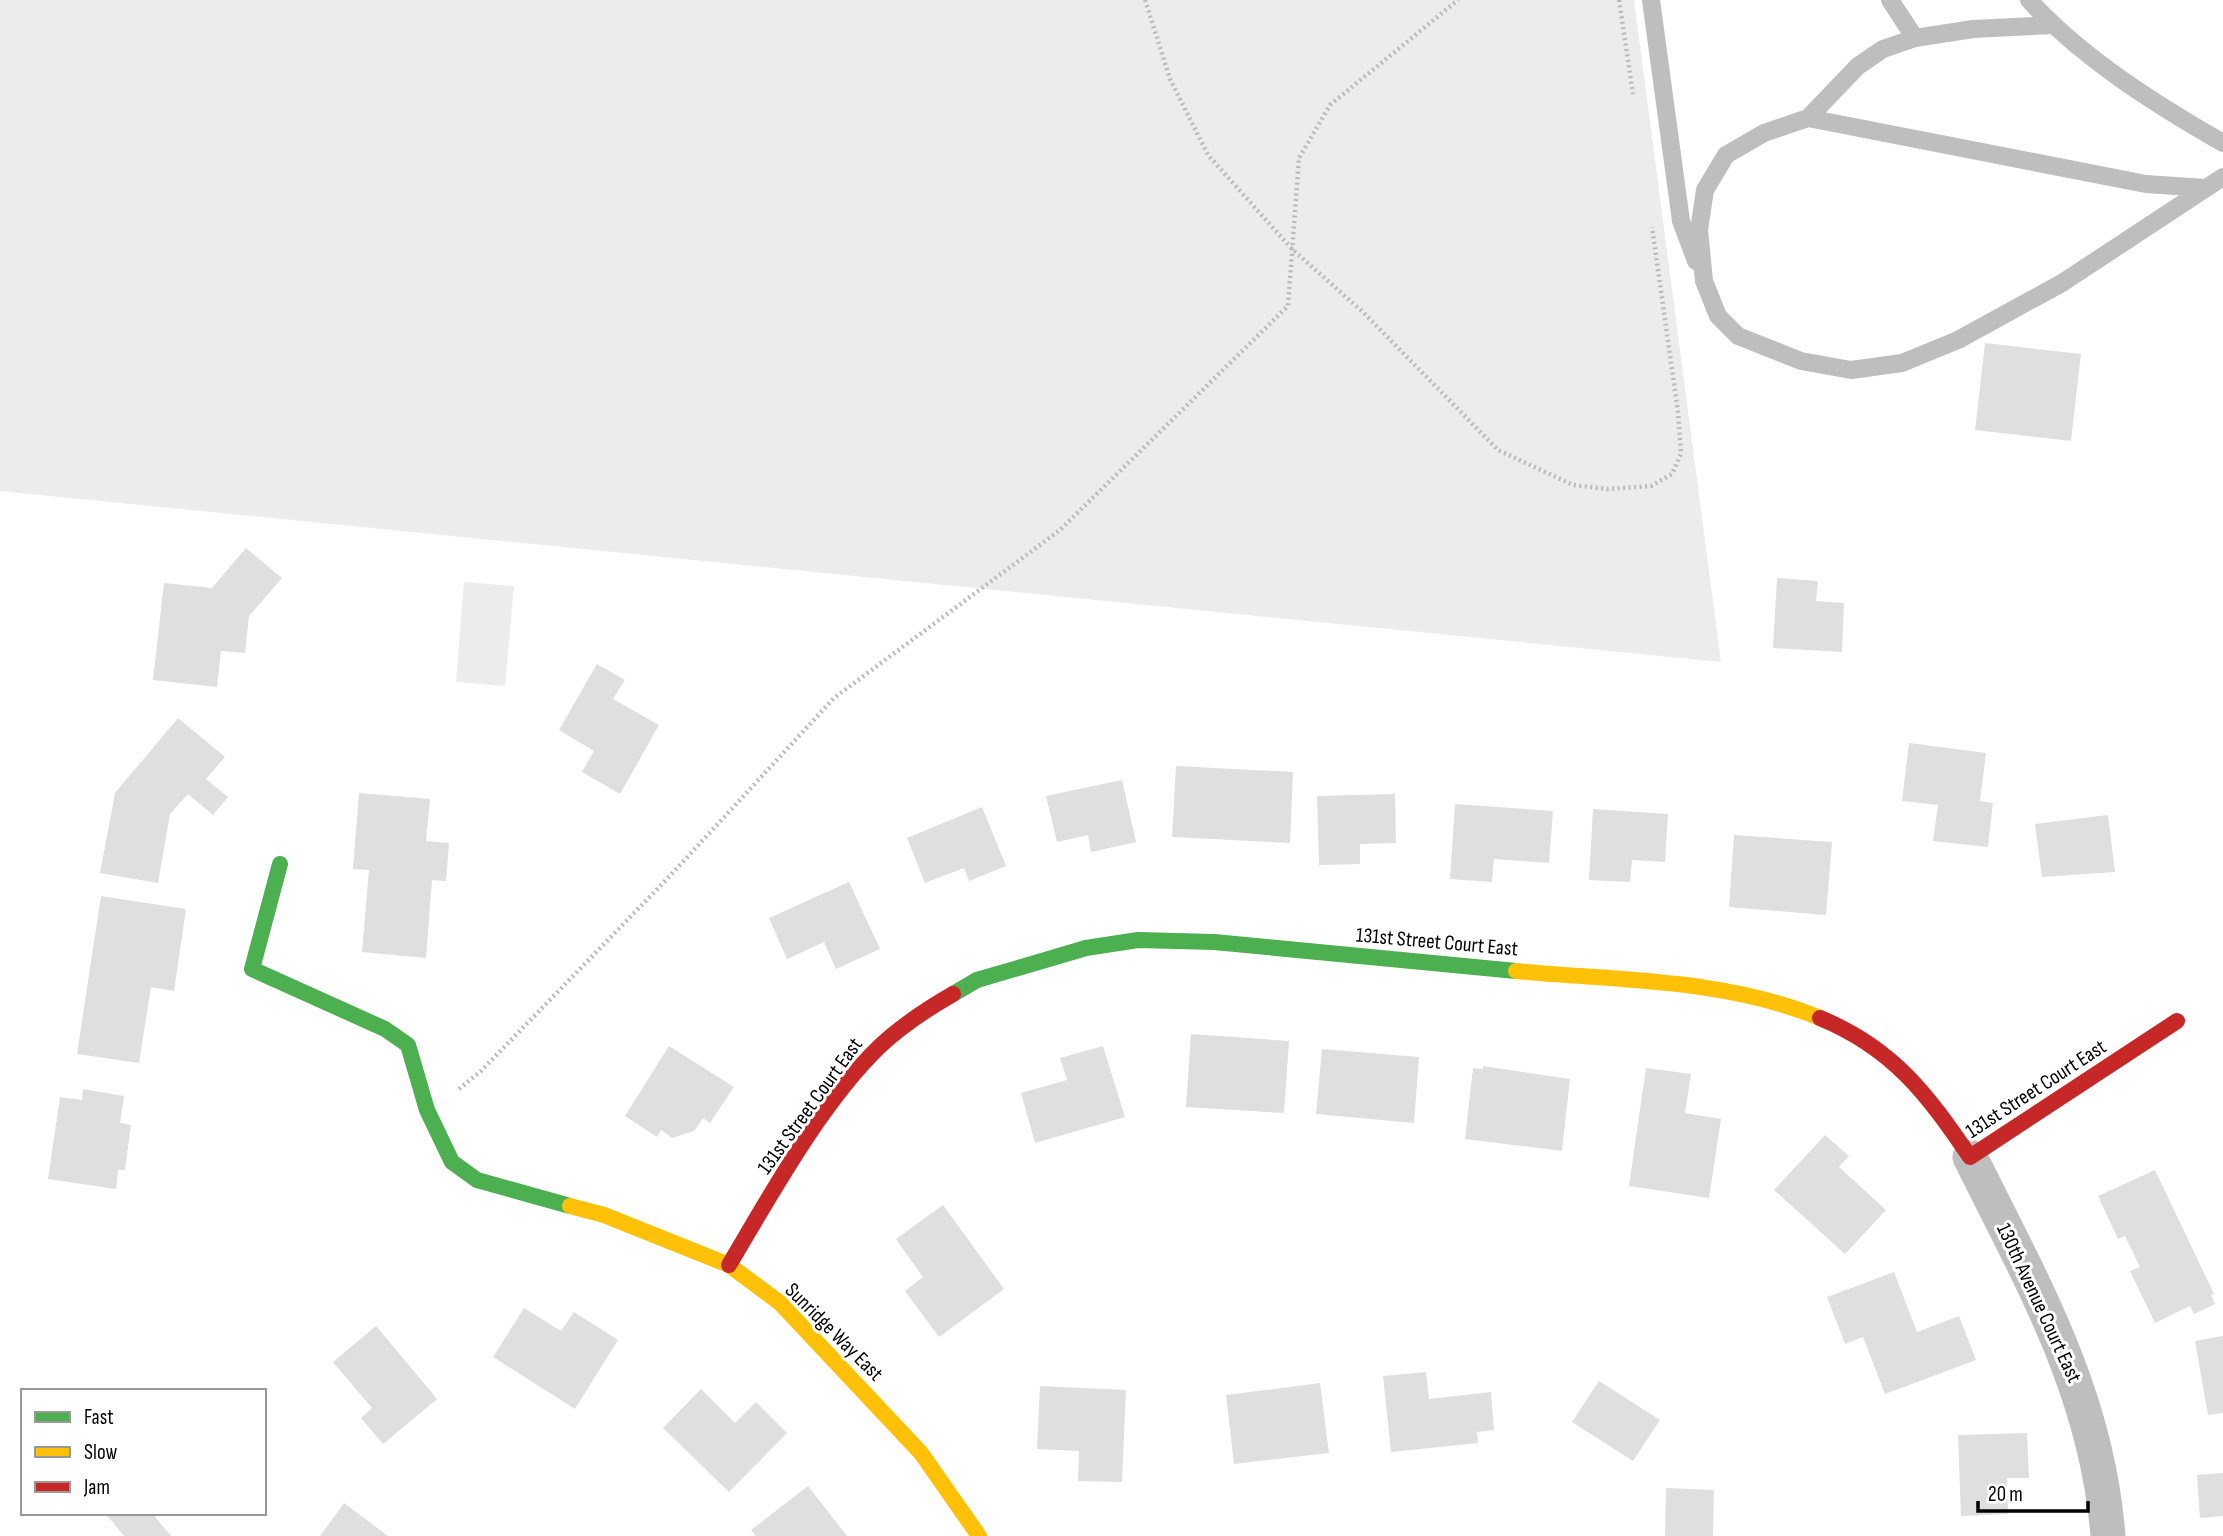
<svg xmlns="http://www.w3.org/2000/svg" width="2223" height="1536" viewBox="0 0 2223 1536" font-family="'Sofia Sans Condensed',sans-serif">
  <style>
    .green { fill: #ececec }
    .building { fill: #dfdfdf }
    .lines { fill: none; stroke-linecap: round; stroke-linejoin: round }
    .path { stroke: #b9b9b9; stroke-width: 4.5; stroke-dasharray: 2 3.5; stroke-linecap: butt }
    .lane { stroke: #bebebe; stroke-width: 18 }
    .street { stroke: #bebebe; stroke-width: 35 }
    .fast { stroke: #4caf50; stroke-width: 16 }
    .slow { stroke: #ffc107; stroke-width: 16 }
    .jam { stroke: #c62828; stroke-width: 16 }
    .labels { text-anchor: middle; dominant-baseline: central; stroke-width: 6; stroke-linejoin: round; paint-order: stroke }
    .street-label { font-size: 21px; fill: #000; stroke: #fff }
  </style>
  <rect width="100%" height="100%" fill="#fff"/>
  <g class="green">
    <path d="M0 0H1634L1721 662 0 491Z"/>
    <path d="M464 582 514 586 505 686 456 682Z"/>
  </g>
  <g class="building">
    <path d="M1985 343 2081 354 2071 441 1975 430Z"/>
    <path d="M246 548 282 578 249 616 245 653 221 651 217 687 153 680 164 583 212 588Z"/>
    <path d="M1777 578 1818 581 1816 601 1844 603 1842 652 1773 648Z"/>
    <path d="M597 664 625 680 613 699 659 725 620 794 582 772 594 751 559 730Z"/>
    <path d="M178 718 225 757 206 779 228 797 213 815 188 794 170 814 158 883 100 873 115 793Z"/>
    <path d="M1909 743 1986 753 1980 801 1993 803 1988 847 1933 841 1938 805 1902 801Z"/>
    <path d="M1176 766 1293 772 1290 843 1172 837Z"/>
    <path d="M1122 780 1136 842 1091 852 1088 835 1057 842 1046 796Z"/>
    <path d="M359 793 430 799 426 841 449 843 446 881 432 880 426 958 362 952 369 870 353 869Z"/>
    <path d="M1395 794 1396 843 1360 844V864L1319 865 1317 796Z"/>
    <path d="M1455 804 1553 811 1549 863 1494 859 1492 882 1450 879Z"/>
    <path d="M982 807 1006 866 969 881 964 868 925 883 907 838Z"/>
    <path d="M1593 809 1668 814 1665 862 1632 860 1630 882 1589 880Z"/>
    <path d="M2108 815 2115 872 2042 877 2035 824Z"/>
    <path d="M1734 835 1832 842 1826 915 1729 907Z"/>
    <path d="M849 882 880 949 836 969 824 942 787 959 769 918Z"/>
    <path d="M101 896 186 909 174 991 151 987 139 1063 77 1054Z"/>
    <path d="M1191 1034 1289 1041 1284 1113 1186 1107Z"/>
    <path d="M669 1046 734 1087 710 1123 703 1118 694 1131 672 1138 661 1130 657 1137 625 1116Z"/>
    <path d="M1103 1046 1125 1117 1035 1143 1021 1093 1067 1080 1060 1058Z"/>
    <path d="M1322 1049 1419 1057 1414 1123 1316 1114Z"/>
    <path d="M1483 1066 1570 1079 1562 1151 1465 1139 1473 1068 1483 1069Z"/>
    <path d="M1646 1068 1691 1074 1685 1113 1721 1119 1709 1198 1629 1186Z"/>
    <path d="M83 1089 124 1096 120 1123 131 1125 125 1170H118L116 1189 48 1179 60 1097 82 1100Z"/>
    <path d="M1825 1135 1849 1156 1839 1167 1886 1210 1845 1254 1774 1190Z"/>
    <path d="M2155 1170 2214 1294 2211 1295 2215 1304 2194 1314 2190 1306 2155 1323 2130 1271 2140 1267 2125 1236 2118 1239 2098 1196Z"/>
    <path d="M943 1205 1004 1289 939 1337 905 1291 923 1277 896 1239Z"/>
    <path d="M1894 1272 1917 1332 1959 1316 1976 1360 1885 1394 1863 1337 1845 1344 1827 1297Z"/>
    <path d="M524 1308 561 1331 574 1312 618 1340 575 1409 493 1357Z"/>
    <path d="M376 1326 437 1399 383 1444 361 1418 372 1408 333 1362Z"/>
    <path d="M2223 1336V1413L2208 1415 2195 1341Z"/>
    <path d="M1426 1372 1429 1399 1491 1392 1494 1430 1477 1432 1478 1443 1391 1452 1383 1376Z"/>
    <path d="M1599 1381 1660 1420 1633 1461 1572 1422Z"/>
    <path d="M1320 1383 1329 1453 1234 1464 1226 1395Z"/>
    <path d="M1040 1386 1126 1390 1122 1482 1078 1481 1079 1451 1037 1449Z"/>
    <path d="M701 1389 735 1423 756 1402 787 1433 729 1492 663 1428Z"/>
    <path d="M2027 1433 2029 1478H2007L2008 1514 1961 1516 1958 1435Z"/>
    <path d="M2223 1473V1516L2200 1518 2197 1475Z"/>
    <path d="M808 1486 847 1536H756L751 1530Z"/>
    <path d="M1666 1488 1714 1490 1713 1536H1665Z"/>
    <path d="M344 1503 388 1536H320Z"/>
    <path d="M105 1513H160L155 1517 171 1536H124Z"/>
  </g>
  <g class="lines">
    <g class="path">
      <path d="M1145 0 1170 79 1208 155 1292 249 1363 312 1498 450 1573 485 1607 489 1651 486 1672 474 1681 454 1678 412 1652 227"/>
      <path d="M1619 0 1633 94"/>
      <path d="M459 1089 481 1071 668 878 834 698 1060 530 1288 306 1299 158 1330 105 1458 0"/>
    </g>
    <g class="lane">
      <path d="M1651 0 1681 221 1696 261"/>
      <path d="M1890 0 1915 38"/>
      <path d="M2029 0C2082 58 2155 104 2223 143"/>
      <path d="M1808 118 1858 66 1883 49 1915 38 1973 29 2052 25"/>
      <path d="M2205 188 2146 184 1808 118 1764 133 1726 155 1705 190 1699 230 1704 281 1718 316 1738 336 1801 361 1851 370 1902 363 1958 340 2062 283 2223 177"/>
    </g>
    <path class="street" d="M1970 1157C2032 1282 2097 1393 2108 1536"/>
    <g class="fast">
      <path d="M280 864 252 969 385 1029 408 1045 427 1110 452 1162 477 1180 570 1206"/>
      <path d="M953 994 977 980 1086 948 1138 940 1214 942 1516 971"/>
    </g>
    <g class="slow">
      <path d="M1516 971C1618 981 1724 978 1820 1018"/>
      <path d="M570 1206 604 1215 729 1265 780 1303 921 1453 979 1536"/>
    </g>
    <g class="jam">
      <path d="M1820 1018C1893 1048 1927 1094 1970 1157L2177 1021"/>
      <path d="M729 1265C770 1196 821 1103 879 1047 901 1026 927 1009 953 994"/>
    </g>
  </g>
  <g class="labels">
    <g class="street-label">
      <text transform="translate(1437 942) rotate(5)">131st Street Court East</text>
      <text transform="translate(2036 1089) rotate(-33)">131st Street Court East</text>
      <text transform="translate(810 1106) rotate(-54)">131st Street Court East</text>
      <text transform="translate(2039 1303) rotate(65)">130th Avenue Court East</text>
      <text transform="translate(834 1332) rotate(45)">Sunridge Way East</text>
    </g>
  </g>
  <rect x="21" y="1389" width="245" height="126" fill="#ffffff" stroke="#999999" stroke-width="2"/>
  <rect x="35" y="1412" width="35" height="10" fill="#4caf50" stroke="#999999" stroke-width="2"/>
  <text x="84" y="1424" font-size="21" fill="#000000">Fast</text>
  <rect x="35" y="1447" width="35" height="10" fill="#ffc107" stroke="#999999" stroke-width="2"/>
  <text x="84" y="1459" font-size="21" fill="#000000">Slow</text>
  <rect x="35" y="1482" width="35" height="10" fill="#c62828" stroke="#999999" stroke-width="2"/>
  <text x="84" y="1494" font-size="21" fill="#000000">Jam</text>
  <path d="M1978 1501v10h110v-10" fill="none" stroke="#000000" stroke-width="3.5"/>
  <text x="1988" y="1501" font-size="21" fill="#000000" stroke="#ffffff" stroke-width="5" paint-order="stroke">20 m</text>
</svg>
